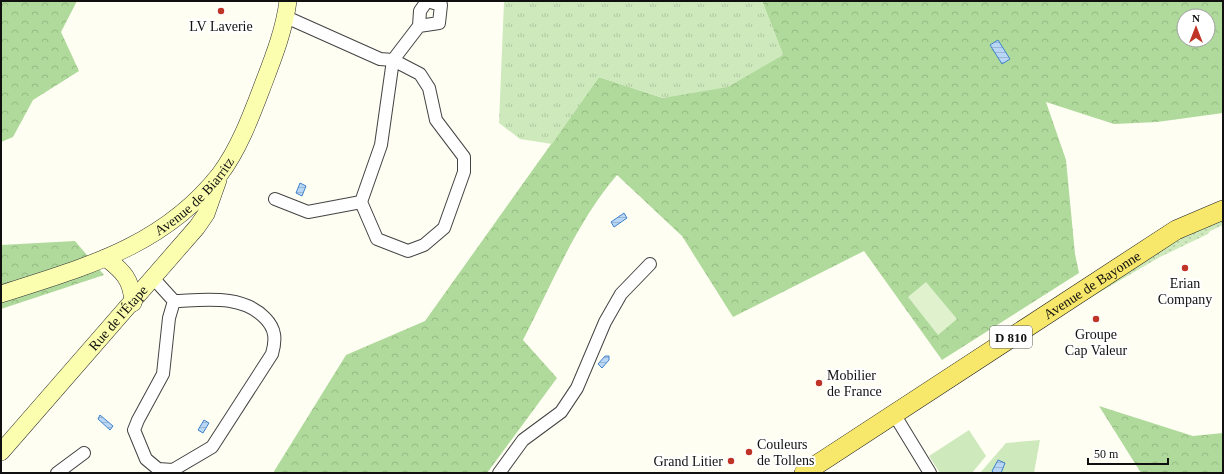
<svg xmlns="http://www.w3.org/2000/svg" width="1224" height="474" viewBox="0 0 1224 474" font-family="'Times New Roman',serif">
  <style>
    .grass { fill: url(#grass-dots) }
    .forest { fill: url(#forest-crowns); fill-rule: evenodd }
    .park { fill: url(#park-tufts) }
    .garden { fill: #ceeabc }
    .pitch { fill: #e0f1ce }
    .water { fill: url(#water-rules); stroke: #3f82cc }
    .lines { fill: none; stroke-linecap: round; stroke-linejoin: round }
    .street-casing { stroke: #434343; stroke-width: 14 }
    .secondary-casing { stroke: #323232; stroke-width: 18 }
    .primary-casing { stroke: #212121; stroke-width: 20 }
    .street { stroke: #fff; stroke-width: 12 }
    .secondary { stroke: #fcfeaf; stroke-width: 17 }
    .primary { stroke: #f7e76b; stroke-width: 19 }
    .poi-dot { fill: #c03428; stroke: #fff; stroke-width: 1.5 }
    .labels { text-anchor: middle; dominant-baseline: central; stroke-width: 4; stroke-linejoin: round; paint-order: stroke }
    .shield { fill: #fff; stroke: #585858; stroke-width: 1 }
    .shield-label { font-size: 13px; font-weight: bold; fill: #101010 }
    .poi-label { font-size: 14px; fill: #101010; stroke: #fff }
    .street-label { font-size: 14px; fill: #101010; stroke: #fff }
  </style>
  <defs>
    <pattern id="grass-dots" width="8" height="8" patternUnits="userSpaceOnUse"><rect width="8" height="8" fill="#ceeabc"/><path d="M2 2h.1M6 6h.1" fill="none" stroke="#b0c8a1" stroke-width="1.8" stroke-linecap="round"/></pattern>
    <pattern id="forest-crowns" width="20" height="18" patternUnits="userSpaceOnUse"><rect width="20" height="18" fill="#afda9b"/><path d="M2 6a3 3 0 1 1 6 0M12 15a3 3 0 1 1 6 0" fill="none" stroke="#96ba84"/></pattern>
    <pattern id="park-tufts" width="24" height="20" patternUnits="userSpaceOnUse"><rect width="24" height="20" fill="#ceeabc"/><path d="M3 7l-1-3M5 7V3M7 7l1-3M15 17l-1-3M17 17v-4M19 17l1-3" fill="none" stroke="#b0c8a1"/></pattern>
    <pattern id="water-rules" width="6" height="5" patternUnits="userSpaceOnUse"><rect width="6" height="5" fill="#b8d6f6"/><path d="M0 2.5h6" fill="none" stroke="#9db7d2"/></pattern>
  </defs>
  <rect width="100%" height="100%" fill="#fffef3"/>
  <path class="grass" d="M1223 218V225L1210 231 1208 234 1160 257 1066 312 1167 245Z"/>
  <g class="forest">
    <path d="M1 1H77L61 32 79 71 33 100 13 137 1 142Z"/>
    <path d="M762 1H1223V113L1157 122 1114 124 1046 102 1066 160 1075 254 1079 273 942 360 864 251 733 317 682 236 617 175C577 221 551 286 523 340L557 378 487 473H273L346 355 425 321 599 77 663 98 783 55ZM1184 16H1208V40H1184Z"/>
    <path d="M75 241 104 275 1 309V245Z"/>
    <path d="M1099 406 1193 436 1223 433V473H1141Z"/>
  </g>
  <path class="park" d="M504 1H762L783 55 728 87 663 98 599 77 552 144 520 139 499 123Z"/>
  <g class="garden">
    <path d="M969 430 986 456 972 473H940L929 456Z"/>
    <path d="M1040 440 1034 473H980L1006 443Z"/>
  </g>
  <path class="pitch" d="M926 282 957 319 938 335 908 297Z"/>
  <g class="water">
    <path d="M998 40 1010 59 1002 64 990 45Z"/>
    <path d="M300 183 306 186 302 196 296 193Z"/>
    <path d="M624 213 627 218 614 227 611 222Z"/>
    <path d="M605 356H609V360L602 368 598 364Z"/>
    <path d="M100 415 113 426 110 430 98 419Z"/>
    <path d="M204 420 209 423 203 433 198 430Z"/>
    <path d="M998 460 1005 463 1001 473H994L992 471Z"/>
  </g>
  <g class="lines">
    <defs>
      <g id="street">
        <path d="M286 17 380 59 393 60 419 26 439 23 441 5 427 1 420 11 419 26"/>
        <path d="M275 199 308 212 361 202 381 145 393 60 420 74 429 88 436 120 464 157V172L444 228 424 245 408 251 377 239 361 202"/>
        <path d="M154 279 174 301 169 318 163 374 138 420 134 430 146 459 158 469 173 470 212 447 272 354C276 340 276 329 265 318 242 294 205 300 174 301"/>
        <path d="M894 414 930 473"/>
        <path d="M57 473 84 453"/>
        <path d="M499 473 523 440 561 412 577 388 605 322 621 294 650 264"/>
      </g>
      <g id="secondary">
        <path d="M106 258C123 271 132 280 133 303"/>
        <path id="s1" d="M1 294C84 267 163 247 220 174 238 150 250 119 261 90 272 61 284 32 288 1"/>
        <path id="s2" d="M1 452 197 227 206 214 218 180"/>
      </g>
      <g id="primary">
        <path id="s3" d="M804 473 1176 230 1223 210"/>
      </g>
    </defs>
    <use href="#street" class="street-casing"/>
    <use href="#secondary" class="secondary-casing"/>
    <use href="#primary" class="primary-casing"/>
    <use href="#street" class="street"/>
    <use href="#secondary" class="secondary"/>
    <use href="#primary" class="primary"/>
  </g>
  <g class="poi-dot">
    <circle cx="221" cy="11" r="4"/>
    <circle cx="1185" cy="268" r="4"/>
    <circle cx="1096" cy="319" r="4"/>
    <circle cx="819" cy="383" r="4"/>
    <circle cx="749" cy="452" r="4"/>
    <circle cx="731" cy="461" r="4"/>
  </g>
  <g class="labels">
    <rect class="shield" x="990" y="326" width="42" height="22" rx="3"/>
    <g class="shield-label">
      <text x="1011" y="337">D 810</text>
    </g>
    <g class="poi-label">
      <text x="221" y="26">LV Laverie</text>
      <text x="1185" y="283">Erian<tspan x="1185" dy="16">Company</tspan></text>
      <text x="1096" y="334">Groupe<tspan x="1096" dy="16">Cap Valeur</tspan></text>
      <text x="827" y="375" text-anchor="start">Mobilier<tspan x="827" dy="16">de France</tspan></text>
      <text x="757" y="444" text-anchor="start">Couleurs<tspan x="757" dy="16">de Tollens</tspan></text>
      <text x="723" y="461" text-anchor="end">Grand Litier</text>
    </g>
    <g class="street-label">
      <text stroke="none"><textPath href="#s1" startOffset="220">Avenue de Biarritz</textPath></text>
      <text stroke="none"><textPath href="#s3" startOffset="344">Avenue de Bayonne</textPath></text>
      <text stroke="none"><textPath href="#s2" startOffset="178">Rue de l'Étape</textPath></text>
    </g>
  </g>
  <rect width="1224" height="474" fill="none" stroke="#101010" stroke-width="4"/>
  <g transform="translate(1196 28)"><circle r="19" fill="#ffffff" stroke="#9f9f9f"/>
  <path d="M0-3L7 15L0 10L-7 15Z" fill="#c03428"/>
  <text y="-6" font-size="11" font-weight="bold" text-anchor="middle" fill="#101010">N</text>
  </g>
  <path d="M1088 458v6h80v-6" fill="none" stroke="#101010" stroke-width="2"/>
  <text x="1094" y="458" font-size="12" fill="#101010" stroke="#ffffff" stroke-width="3" paint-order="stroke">50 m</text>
</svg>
